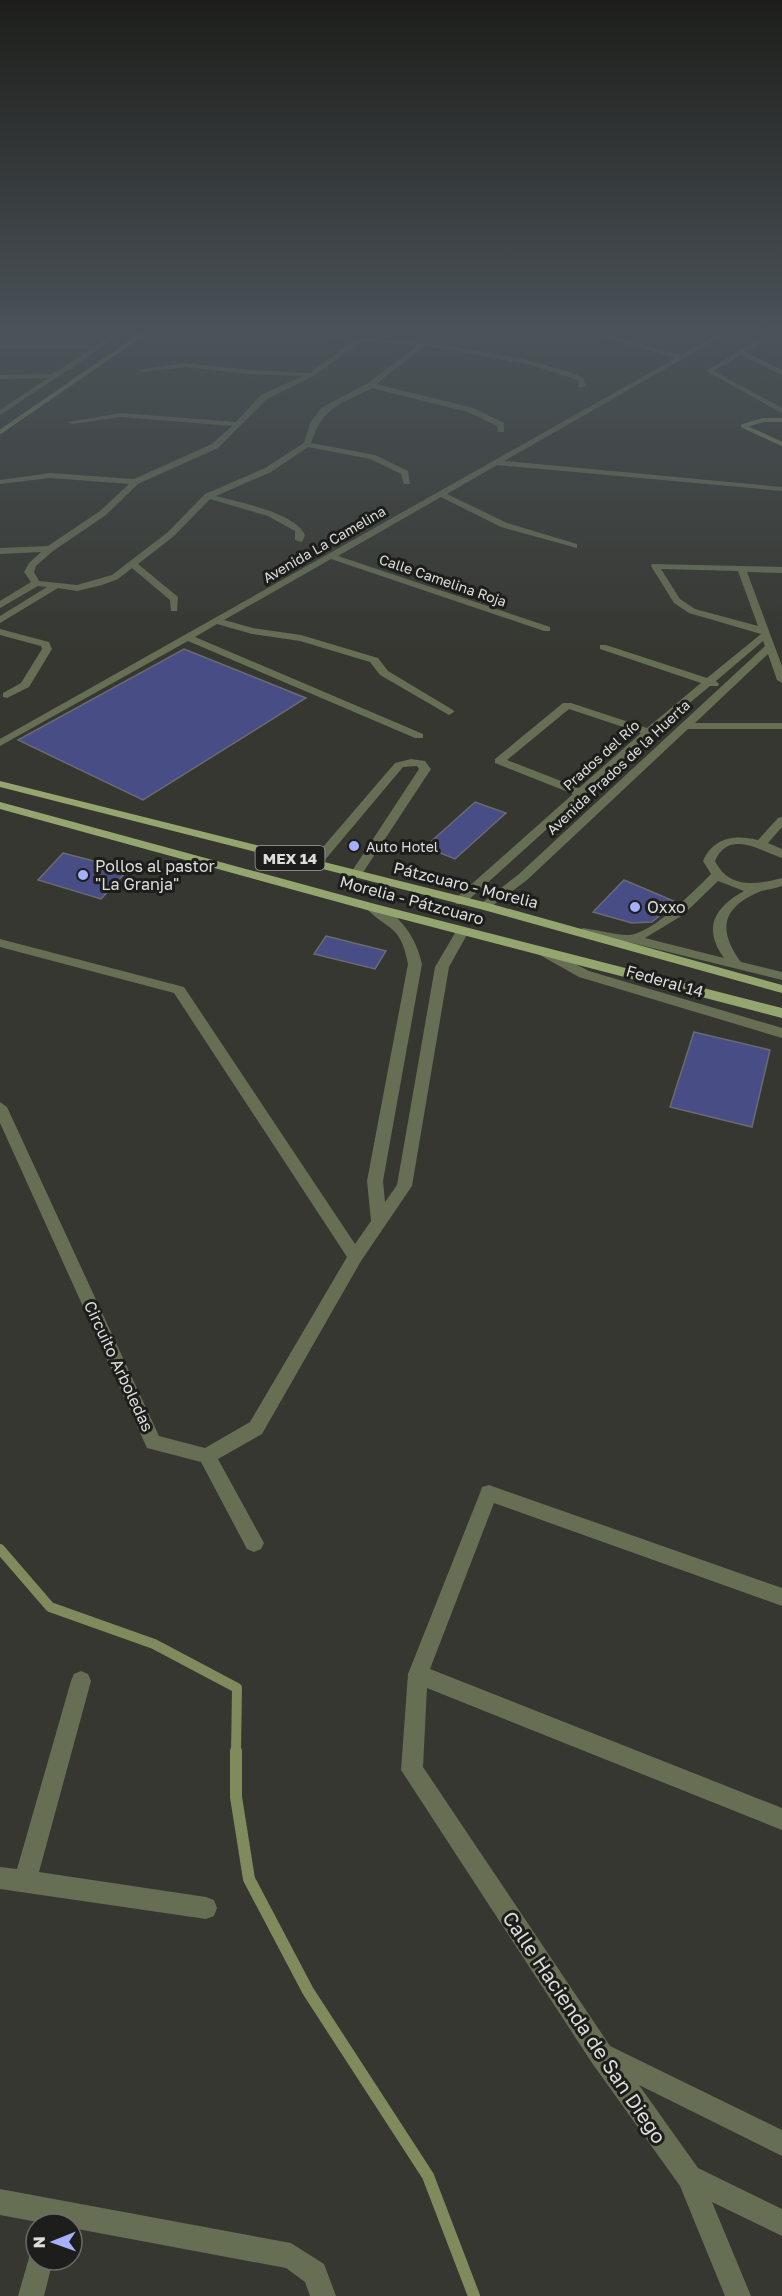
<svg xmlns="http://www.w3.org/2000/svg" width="782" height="2296" viewBox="0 0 782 2296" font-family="'Golos Text',sans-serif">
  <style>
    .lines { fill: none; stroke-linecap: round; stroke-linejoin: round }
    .stream-far2 { stroke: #7f8b5d; stroke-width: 4 }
    .stream-far1 { stroke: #7f8b5d; stroke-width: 10 }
    .stream { stroke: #7f8b5d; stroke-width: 12 }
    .building { fill: #484e85; stroke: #696a72; stroke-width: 1.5 }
    .minor { fill: #666e54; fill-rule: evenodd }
    .major { fill: #95a56f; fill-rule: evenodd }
    .poi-dot { fill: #a5b1fc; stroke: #1d1e1b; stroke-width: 2 }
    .labels { text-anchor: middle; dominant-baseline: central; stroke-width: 6; stroke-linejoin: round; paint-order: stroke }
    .far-street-label { font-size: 14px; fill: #dddeda; stroke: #1d1e1b }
    .far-poi-label { font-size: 14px; fill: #dddeda; stroke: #1d1e1b; text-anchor: start }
    .shield { fill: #1d1e1b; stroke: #a3a4a1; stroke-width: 1.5 }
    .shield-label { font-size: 15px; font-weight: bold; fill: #dddeda }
    .poi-label { font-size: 16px; fill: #dddeda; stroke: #1d1e1b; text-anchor: start }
    .street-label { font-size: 16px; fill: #dddeda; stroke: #1d1e1b }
    .near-street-label { font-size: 20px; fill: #dddeda; stroke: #1d1e1b }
  </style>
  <rect width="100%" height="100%" fill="#353730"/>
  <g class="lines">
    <g class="stream-far2">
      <path d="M782 420H763L743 426 782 444"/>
      <path d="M0 432 144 333"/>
    </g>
    <path class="stream-far1" d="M0 1549 50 1607 154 1644 237 1688 236 1753"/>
    <path class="stream" d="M236 1751V1797L249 1879 308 1991 428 2176 474 2296"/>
  </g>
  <g class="building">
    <path d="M184 649 306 698 143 800 18 740Z"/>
    <path d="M475 802 506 813 455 859 425 847Z"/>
    <path d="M63 853 128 870 101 899 38 880Z"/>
    <path d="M624 880 676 902 652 922 632 923 593 912Z"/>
    <path d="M326 936 386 951 375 969 314 954Z"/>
    <path d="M694 1032 770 1050 752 1127 670 1107Z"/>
  </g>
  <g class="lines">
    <g class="minor">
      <path d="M111 333H118L101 348 0 415V410L48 378 0 379V375L53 374 91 349H0V345H97Z"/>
      <path d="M305 333 451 346 528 360 575 374 583 378 586 386 579 388 578 380 528 364 425 346 376 384 473 408 504 423V432H498L497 426 468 412 372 388C340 405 323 406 311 443L375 455 408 471 410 484H404L401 474 370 459 308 447 271 472 216 496C238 502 296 513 305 535L302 542 295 540V531L268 516 210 499 174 536 138 564 178 597 177 611H171L170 600 132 568 118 579 102 585 77 591 58 588 0 623V616L47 587 38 586 0 608V601L31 582 24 572 29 563 41 552 0 554V548L48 546 100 511 129 484 50 478 0 484V480L50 473 134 479 212 444 232 426 121 417 72 424 68 422 121 413 236 422 261 395 303 376 249 374 186 367 141 372 138 370 186 363 249 370 310 373 354 341ZM362 341 418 345 368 383 321 408 310 423 304 443 265 468 205 494 168 532 112 575 77 585 39 581 34 572 36 566 53 551 106 515 138 484 218 448 267 399 315 375Z"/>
      <path d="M586 333H596L681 355 720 333H728L504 461 782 487V491L497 465 447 494 507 523 577 544V548L501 527 441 497 338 556 550 627V631H544L331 559 224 620 253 628 301 635 378 658 388 671 453 710 454 712 449 715 380 675 370 662 300 641 252 634 217 624 195 637 423 734V738H415L188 641 0 746V739L676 358Z"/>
      <path d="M758 340 763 341 746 352 782 370V375L741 355 714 371 782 408V413L706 371Z"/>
      <path d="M652 564 782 567V573L747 572 782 666V683L777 680 768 654 695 723H782V729H688L527 880 488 909 484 910 478 906 519 874 765 646 763 641 716 681 719 684 718 686H710L656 731 660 734 659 736H650L464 904H456L454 901 456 898 573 794 495 763V759L563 703H571L647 728 701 683 600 649V645H606L707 678 761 634 689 613 674 603 651 566ZM661 569 738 571 758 626 695 609 680 599ZM569 709 641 733 579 788 507 760Z"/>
      <path d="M0 629 49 642 52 649 29 687 7 698 3 697V693L21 683 42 649 41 646 0 635Z"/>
      <path d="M411 759 425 761 431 769 360 877 356 878 350 874 419 769 417 766 403 767 319 867H311V861L395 763Z"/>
      <path d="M782 817V827L768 843 782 849V858C760 851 729 829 715 861 729 889 756 885 782 878V886C775 889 766 889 759 892 721 908 718 931 741 962L782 972V980L632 943 583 936 577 932 583 928C598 930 615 935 629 935 653 933 694 891 711 874L703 861C713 838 734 834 758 840L778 818ZM718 881 744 891C715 907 702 928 724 958L645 938 683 915Z"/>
      <path d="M371 903C399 911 416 937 422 964L383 1181 385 1202 397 1185 435 967 458 928 463 927 469 931 449 967 412 1186 361 1261 262 1434 218 1459 264 1543 261 1549 254 1552 247 1549 201 1462 147 1448 0 1123V1102L7 1107 159 1436 205 1448 250 1422 347 1257 174 993 0 947V939L184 987 355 1244 371 1221 367 1181 408 964C400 922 388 932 365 907Z"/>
      <path d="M543 947 589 971 782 1028V1038L579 977 538 954 537 951 538 948Z"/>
      <path d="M489 1485 782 1588V1606L494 1503 430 1669 782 1808V1830L427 1688 423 1767 610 2046 782 2130V2156L639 2085 698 2168 782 2209V2236L712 2202 751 2296H725L680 2186 592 2063 401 1770 408 1674 480 1493 482 1487Z"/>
      <path d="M81 1671 88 1674 91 1681 39 1872 206 1897 214 1900 217 1908 214 1916 206 1919 0 1889V1867L17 1869 71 1681 74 1674Z"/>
      <path d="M0 2189 291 2243 324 2264 336 2296H310L305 2282 286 2268 72 2228V2224H48L0 2215Z"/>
      <path d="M36 2248V2260H53L44 2296H18L31 2251Z"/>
    </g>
    <g class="major">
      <path d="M0 781 488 903 782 985V993L480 909 0 787Z"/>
      <path d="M0 802 375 904 782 1008V1018L367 910 0 809Z"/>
    </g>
  </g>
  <linearGradient id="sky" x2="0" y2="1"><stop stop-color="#1d1e1a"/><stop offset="0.51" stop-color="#4b5359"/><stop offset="1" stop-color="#4b5359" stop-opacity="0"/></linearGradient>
  <rect width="782" height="654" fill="url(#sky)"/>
  <g class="poi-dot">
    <circle cx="354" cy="846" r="6"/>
    <circle cx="83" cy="875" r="6"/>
    <circle cx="635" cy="907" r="6"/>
  </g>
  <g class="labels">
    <g class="far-street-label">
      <text transform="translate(324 544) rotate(-30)">Avenida La Camelina</text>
      <text transform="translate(443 580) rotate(19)">Calle Camelina Roja</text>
      <text transform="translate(601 755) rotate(-42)">Prados del Río</text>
      <text transform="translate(618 767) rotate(-43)">Avenida Prados de la Huerta</text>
    </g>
    <g class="far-poi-label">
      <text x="366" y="846">Auto Hotel</text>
    </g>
    <rect class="shield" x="255.5" y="846" width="69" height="24" rx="4.5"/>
    <g class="shield-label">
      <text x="290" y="858">MEX 14</text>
    </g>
    <g class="poi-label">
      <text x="95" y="866">Pollos al pastor<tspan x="95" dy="18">"La Granja"</tspan></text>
      <text x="647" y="907">Oxxo</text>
    </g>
    <g class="street-label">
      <text transform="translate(466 885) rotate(14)">Pátzcuaro - Morelia</text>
      <text transform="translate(412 900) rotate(15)">Morelia - Pátzcuaro</text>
      <text transform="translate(665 981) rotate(16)">Federal 14</text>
      <text transform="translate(119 1366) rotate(65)">Circuito Arboledas</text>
    </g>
    <g class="near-street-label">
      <text transform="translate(585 2027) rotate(56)">Calle Hacienda de San Diego</text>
    </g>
  </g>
  <g transform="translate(54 2242) rotate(269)"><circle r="28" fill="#1d1e1b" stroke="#6a6b67" stroke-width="1.5"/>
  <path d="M0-4.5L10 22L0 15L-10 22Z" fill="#a5b1fc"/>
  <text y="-9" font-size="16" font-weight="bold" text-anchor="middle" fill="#dddeda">N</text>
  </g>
</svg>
